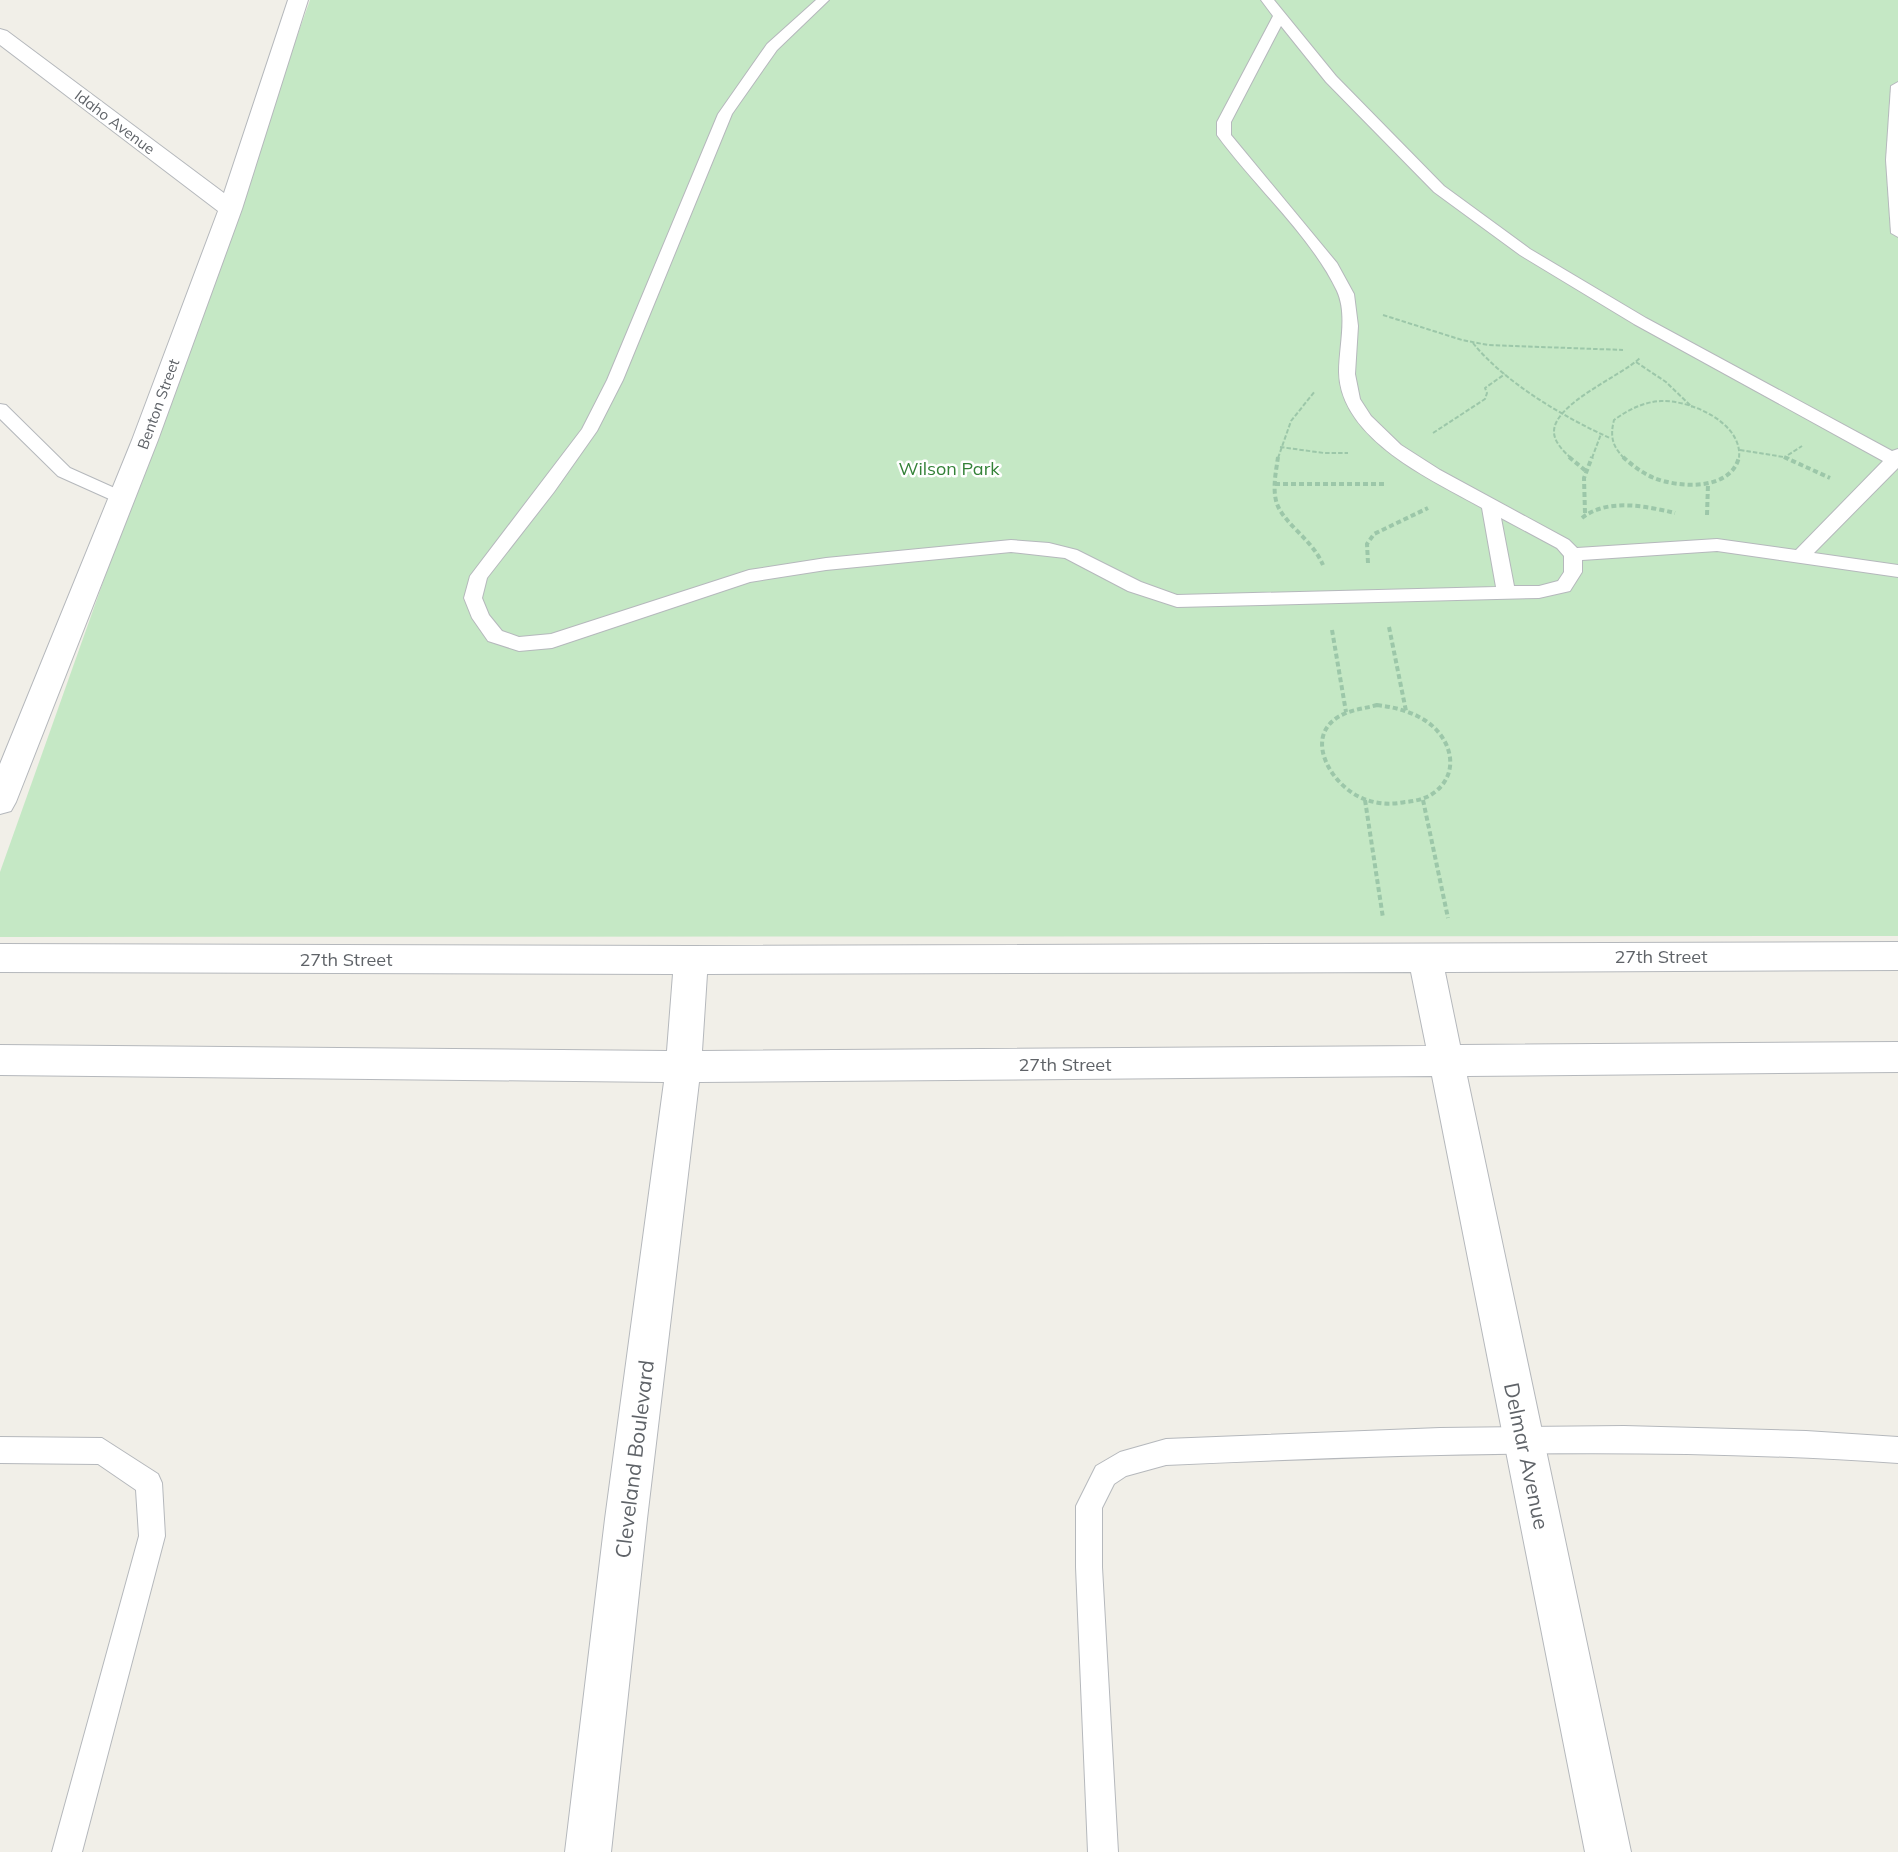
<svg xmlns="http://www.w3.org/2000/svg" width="1898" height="1852" viewBox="0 0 1898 1852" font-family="Mulish,sans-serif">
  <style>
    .green { fill: #c5e8c5 }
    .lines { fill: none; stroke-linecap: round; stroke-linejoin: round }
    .lane-casing { stroke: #b5b8bc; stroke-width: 2 }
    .street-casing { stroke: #b5b8bc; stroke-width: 2 }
    .path-far1 { stroke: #9cc7a9; stroke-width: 2; stroke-dasharray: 4.5 2; stroke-linecap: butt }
    .path { stroke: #9cc7a9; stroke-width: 4; stroke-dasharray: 5 3; stroke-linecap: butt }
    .lane { fill: #fff; fill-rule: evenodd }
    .street { fill: #fff; fill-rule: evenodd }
    .labels { text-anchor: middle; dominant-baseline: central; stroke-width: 5; stroke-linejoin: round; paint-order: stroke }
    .far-street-label { font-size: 15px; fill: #5f6368; stroke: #fff }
    .park-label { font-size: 18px; fill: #348238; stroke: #fff }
    .street-label { font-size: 18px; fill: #5f6368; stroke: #fff }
    .near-street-label { font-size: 21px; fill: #5f6368; stroke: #fff }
  </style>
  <rect width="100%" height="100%" fill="#f1efe8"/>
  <path class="green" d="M310 0H1898V936L0 937V872Z"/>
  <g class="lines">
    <defs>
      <g id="lane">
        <path d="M816 0H829L777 50 732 114 623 380 597 431 554 492 487 578 482 598 489 615 502 631 519 637 551 634 749 570 826 558 1011 540 1049 543 1077 550 1141 582 1177 595 1496 587 1482 508C1432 480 1340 439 1339 372 1339 346 1348 315 1337 291 1311 236 1253 185 1217 135V122L1273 16 1261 0H1274L1336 76 1444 186 1530 249 1646 318 1892 451 1898 449V468L1814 553 1898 565V577L1717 551 1582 560V572L1570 591 1539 598 1177 607 1128 591 1065 558 1011 552 826 570 750 582 552 648 519 651 488 641 472 618 464 598 470 576 582 429 607 380 718 114 767 44ZM1281 26 1326 82 1434 192 1520 255 1634 324 1883 461 1796 550 1717 539 1577 548 1569 540 1440 470 1401 445 1371 416 1360 399 1355 374 1358 326 1354 294 1337 263 1231 135V122ZM1501 518 1557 548 1564 556V572L1558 581 1539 586H1514Z"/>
        <path d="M1898 82V237L1891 233 1886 160 1891 86Z"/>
        <path d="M0 404 6 405 70 468 128 494 131 498 128 502H116L58 476 0 419Z"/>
        <path d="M1624 1426 1806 1431 1898 1437V1463C1654 1446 1410 1454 1166 1465L1126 1476 1114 1484 1102 1508V1567L1118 1852H1088L1076 1567V1506L1096 1466 1120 1452 1166 1439 1440 1428Z"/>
        <path d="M0 1437 102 1438 158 1474 162 1483 165 1536 82 1852H52L139 1536 136 1490 98 1464 0 1463Z"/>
      </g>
      <g id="street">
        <path d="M288 0H308L242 209 158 440 16 802 11 811 0 814V764L132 440 218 211 0 45V29L7 31 224 193Z"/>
        <path d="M1898 942V970L1445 972 1460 1045 1898 1042V1072L1467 1076 1631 1852H1585L1432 1076 699 1082 647 1519 611 1852H565L605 1519 664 1082 0 1075V1045L667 1051 673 974 0 972V944L691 946ZM1411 972 1426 1046 702 1051 707 974Z"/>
      </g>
    </defs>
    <use href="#lane" class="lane-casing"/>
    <use href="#street" class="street-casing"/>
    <g class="path-far1">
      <path d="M1383 315 1462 340 1488 345 1623 350"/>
      <path d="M1473 343C1504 382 1565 418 1610 438"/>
      <path d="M1636 362 1666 382 1692 407"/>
      <path d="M1433 433 1485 399 1487 393 1485 388 1505 374"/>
      <path d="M1280 447 1324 453H1348"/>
      <path d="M1740 450 1790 458"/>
      <path d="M1788 455 1802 446"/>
      <path d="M1278 458 1291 421 1315 391"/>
      <path d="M1571 458C1564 452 1554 442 1554 432 1553 404 1621 376 1640 358"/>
      <path d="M1592 458 1601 434"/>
      <path d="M1624 458C1612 446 1610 436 1614 420 1628 410 1643 402 1661 401 1691 400 1743 423 1739 458"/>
    </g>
    <g class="path">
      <path d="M1278 457C1276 472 1272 489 1277 504 1285 525 1312 539 1323 565"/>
      <path d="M1569 457 1586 471"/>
      <path d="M1623 457C1632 465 1642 473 1654 478 1679 488 1731 491 1739 457"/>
      <path d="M1784 457 1830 478"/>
      <path d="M1275 484H1385"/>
      <path d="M1585 513 1584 478 1592 457"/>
      <path d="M1707 515 1708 484"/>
      <path d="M1582 518C1607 498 1646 506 1675 513"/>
      <path d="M1368 563 1367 544 1374 534 1428 508"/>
      <path d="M1389 627 1406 711"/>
      <path d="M1332 630 1346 712"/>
      <path d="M1377 705C1392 707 1407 710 1421 718 1449 733 1463 770 1435 792 1426 799 1416 801 1405 802 1391 805 1377 804 1364 799 1330 786 1299 732 1346 713 1356 709 1367 708 1377 705Z"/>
      <path d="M1365 800 1383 918"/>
      <path d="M1423 800 1448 918"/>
    </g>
    <use href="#lane" class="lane"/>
    <use href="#street" class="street"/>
  </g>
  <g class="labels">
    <g class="far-street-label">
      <text transform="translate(115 122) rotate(37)">Idaho Avenue</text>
      <text transform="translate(158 404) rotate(-70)">Benton Street</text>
    </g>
    <g class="park-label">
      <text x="949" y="468">Wilson Park</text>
    </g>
    <g class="street-label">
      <text x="1661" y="956">27th Street</text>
      <text x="346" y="959">27th Street</text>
      <text x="1065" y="1064">27th Street</text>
    </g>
    <g class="near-street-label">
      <text transform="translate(1527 1456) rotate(78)">Delmar Avenue</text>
      <text transform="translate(634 1459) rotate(-83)">Cleveland Boulevard</text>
    </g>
  </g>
</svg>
